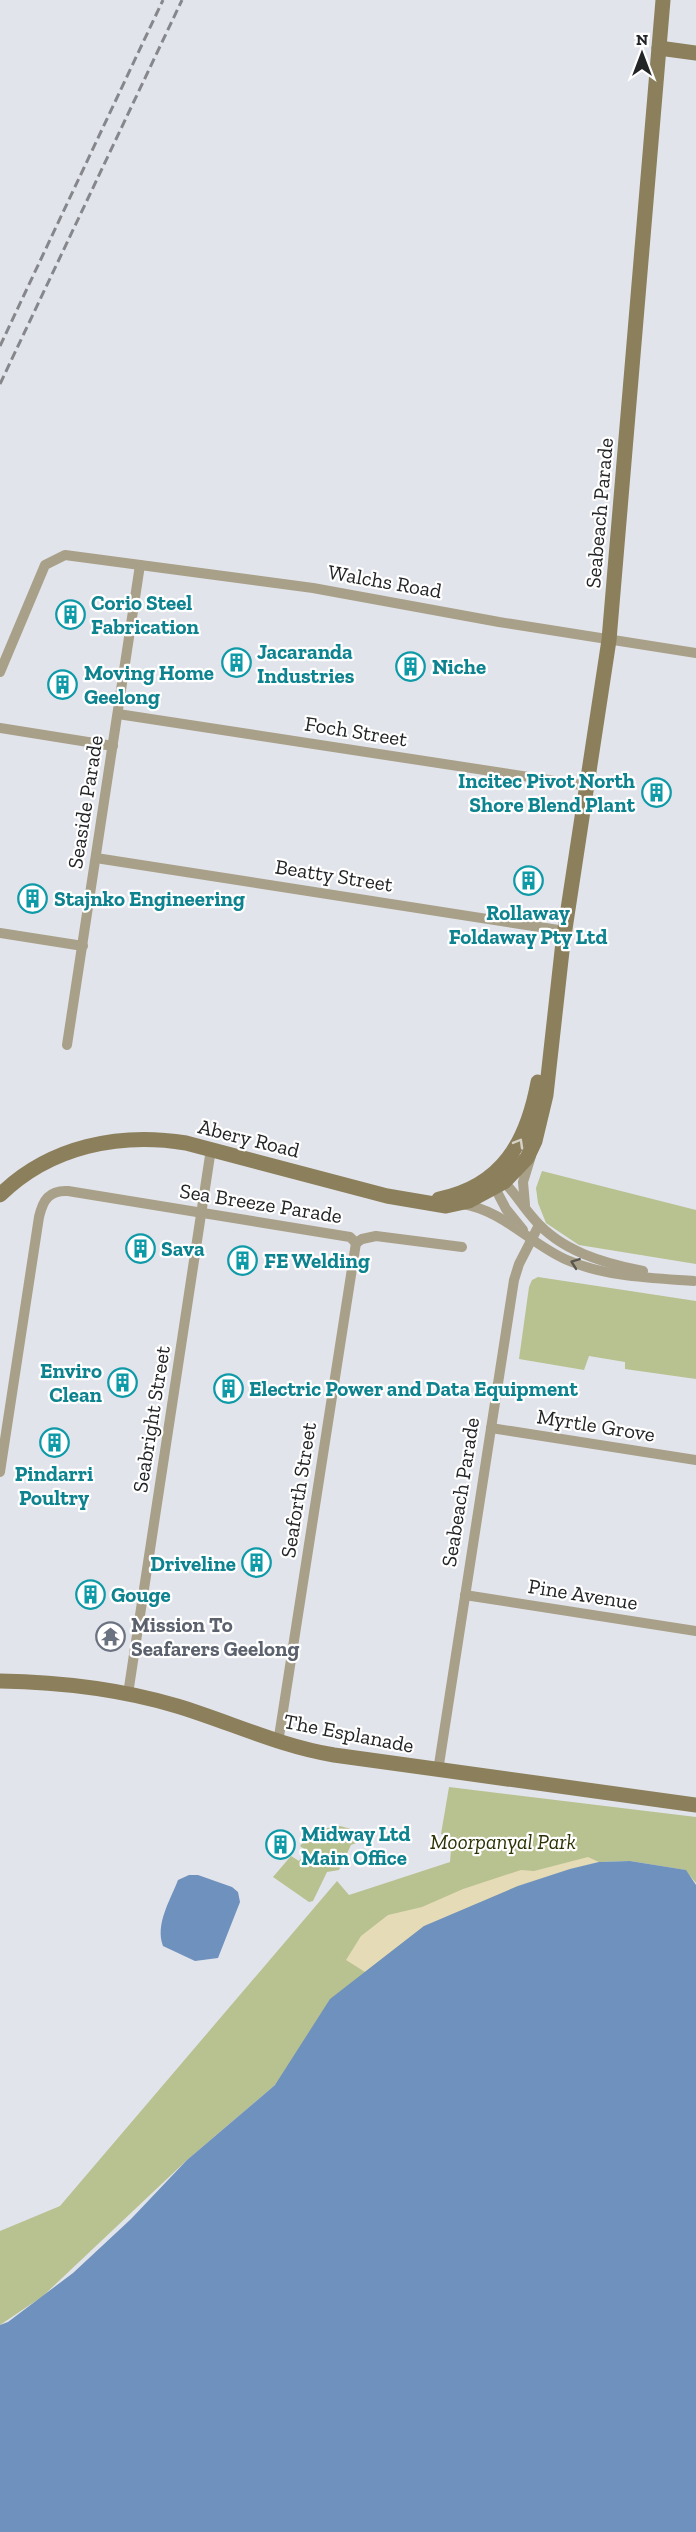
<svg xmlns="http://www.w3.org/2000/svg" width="696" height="2532" viewBox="0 0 696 2532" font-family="'Zilla Slab',serif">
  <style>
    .green { fill: #b8c190 }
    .sand { fill: #e5dbb6 }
    .water { fill: #6f91bd }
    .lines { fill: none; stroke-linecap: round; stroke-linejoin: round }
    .street { stroke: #a9a089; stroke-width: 10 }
    .secondary { stroke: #8c7f5c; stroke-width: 15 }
    .rail { stroke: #85878c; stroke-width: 3; stroke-dasharray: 9 4.5; stroke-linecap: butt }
    .oneway { stroke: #d7d2c6 }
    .oneway2 { stroke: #59564e }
    .labels { text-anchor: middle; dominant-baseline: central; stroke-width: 4.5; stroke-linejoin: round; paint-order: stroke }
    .street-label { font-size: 21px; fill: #232426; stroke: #fff }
    .culture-label { font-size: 21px; font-weight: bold; fill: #0d838f; stroke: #fff; text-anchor: start }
    .worship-label { font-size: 21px; font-weight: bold; fill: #5b616d; stroke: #fff; text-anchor: start }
    .park-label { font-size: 21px; font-style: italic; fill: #2d3306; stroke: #fff }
  </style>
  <rect width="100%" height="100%" fill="#e2e4eb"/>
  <g class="green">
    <path d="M542 1171 696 1210V1264L579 1245 546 1223 538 1203 536 1188Z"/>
    <path d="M538 1277 696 1301V1379L625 1369V1362L589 1356 584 1370 519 1359 529 1287 532 1280Z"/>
    <path d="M449 1787 696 1817V1883L685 1870 630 1861 599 1862 570 1869 518 1886 275 2085 187 2160 43 2296 0 2325V2231L60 2206 337 1881 349 1895 450 1862 452 1837 441 1834Z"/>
    <path d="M340 1826 359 1831 363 1837 359 1842 351 1845 339 1870 327 1872 313 1901 309 1902 273 1877 291 1856 299 1861 307 1851 300 1846 314 1830Z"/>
  </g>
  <path class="sand" d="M588 1857 599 1862 570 1869 518 1886 423 1927 365 1972 346 1960 361 1936 388 1915 422 1907 463 1889 521 1870 534 1871Z"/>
  <g class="water">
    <path d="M630 1861 686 1870 696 1885V2532H0V2325L8 2322 73 2273 131 2219 187 2160 275 2085 330 1999 424 1926 518 1886 570 1869 599 1862Z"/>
    <path d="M189 1875H198L232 1887 238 1892 240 1902 218 1958 195 1961 163 1946C155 1924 170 1901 178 1880Z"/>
  </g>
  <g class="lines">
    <g class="street">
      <path d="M0 672 45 565 65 555 313 588 499 622 696 653"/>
      <path d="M118 714 588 786"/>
      <path d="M0 728 113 746"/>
      <path d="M96 858 565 931"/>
      <path d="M0 933 83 946"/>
      <path d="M67 1045 140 565"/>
      <path d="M504 1182C515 1193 523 1207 534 1219 561 1251 603 1263 643 1271"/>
      <path d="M495 1188 506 1209 523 1230"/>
      <path d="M462 1204C503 1210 530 1244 567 1260 606 1277 652 1278 694 1281"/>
      <path d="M525 1205 523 1182 531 1156"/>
      <path d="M491 1428 696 1460"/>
      <path d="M0 1472 39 1217C43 1200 49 1190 68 1191L350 1237 356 1243 362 1239 376 1236 462 1247"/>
      <path d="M465 1595 696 1631"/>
      <path d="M128 1694 211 1149"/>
      <path d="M278 1743 356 1243"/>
      <path d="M438 1771 514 1280 519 1264 539 1225"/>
    </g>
    <g class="secondary">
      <path d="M659 48 696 53"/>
      <path d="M0 1195C50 1146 120 1132 186 1143L387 1196 446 1206 469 1201 504 1182 527 1158 535 1141 546 1095 563 942 609 640 663 0"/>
      <path d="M439 1199C503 1186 527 1141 538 1082"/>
      <path d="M0 1681C59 1682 120 1689 177 1706 230 1722 279 1746 334 1755L696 1805"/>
    </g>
    <g class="rail">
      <path d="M0 346 163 0"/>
      <path d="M0 384 182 0"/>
    </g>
  </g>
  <defs><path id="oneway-chevron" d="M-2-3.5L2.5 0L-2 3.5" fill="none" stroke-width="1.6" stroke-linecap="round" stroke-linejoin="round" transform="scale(1.5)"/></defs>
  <use class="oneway" href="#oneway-chevron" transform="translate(519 1143) rotate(-60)"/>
  <use class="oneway2" href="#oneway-chevron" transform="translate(575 1263) rotate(-160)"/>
  <defs>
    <symbol id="building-ring" viewBox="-11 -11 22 22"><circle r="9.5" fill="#fff" stroke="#0f9aa8" stroke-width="1.5"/><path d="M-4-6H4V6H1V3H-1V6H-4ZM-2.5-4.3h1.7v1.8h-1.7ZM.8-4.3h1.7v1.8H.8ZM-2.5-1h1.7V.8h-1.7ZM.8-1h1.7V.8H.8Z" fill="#0f9aa8"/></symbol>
    <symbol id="temple-ring" viewBox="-11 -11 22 22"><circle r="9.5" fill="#fff" stroke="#6b7280" stroke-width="1.5"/><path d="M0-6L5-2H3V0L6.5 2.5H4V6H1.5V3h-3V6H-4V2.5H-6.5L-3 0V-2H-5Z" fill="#6b7280"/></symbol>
  </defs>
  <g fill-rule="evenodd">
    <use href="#building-ring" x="54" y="598" width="33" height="33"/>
    <use href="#building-ring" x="220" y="646" width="33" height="33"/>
    <use href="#building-ring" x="394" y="650" width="33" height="33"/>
    <use href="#building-ring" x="46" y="668" width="33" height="33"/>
    <use href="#building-ring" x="640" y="776" width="33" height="33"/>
    <use href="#building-ring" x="512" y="864" width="33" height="33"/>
    <use href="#building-ring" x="16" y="882" width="33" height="33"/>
    <use href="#building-ring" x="124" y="1232" width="33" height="33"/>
    <use href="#building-ring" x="226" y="1244" width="33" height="33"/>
    <use href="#building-ring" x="106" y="1366" width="33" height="33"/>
    <use href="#building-ring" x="212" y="1372" width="33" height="33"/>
    <use href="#building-ring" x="38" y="1426" width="33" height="33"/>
    <use href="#building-ring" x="240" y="1546" width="33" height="33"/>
    <use href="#building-ring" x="74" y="1578" width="33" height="33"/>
    <use href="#temple-ring" x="94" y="1620" width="33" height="33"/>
    <use href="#building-ring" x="264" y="1828" width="33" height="33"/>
  </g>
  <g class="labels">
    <g class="street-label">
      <text transform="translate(599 513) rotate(-85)">Seabeach Parade</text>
      <text transform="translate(385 581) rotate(10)">Walchs Road</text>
      <text transform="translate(356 731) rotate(9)">Foch Street</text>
      <text transform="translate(85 802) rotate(-81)">Seaside Parade</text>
      <text transform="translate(334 875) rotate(9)">Beatty Street</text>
      <text transform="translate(249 1138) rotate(14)">Abery Road</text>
      <text transform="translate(261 1203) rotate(9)">Sea Breeze Parade</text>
      <text transform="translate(151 1419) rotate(-81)">Seabright Street</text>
      <text transform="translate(596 1425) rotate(9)">Myrtle Grove</text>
      <text transform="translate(298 1490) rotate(-81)">Seaforth Street</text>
      <text transform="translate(460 1492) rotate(-81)">Seabeach Parade</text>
      <text transform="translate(583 1594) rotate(9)">Pine Avenue</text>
      <text transform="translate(349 1733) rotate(11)">The Esplanade</text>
    </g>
    <g class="culture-label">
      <text x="91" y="602">Corio Steel<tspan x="91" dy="24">Fabrication</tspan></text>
      <text x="257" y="651">Jacaranda<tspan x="257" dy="24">Industries</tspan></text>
      <text x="432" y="666">Niche</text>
      <text x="84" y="672">Moving Home<tspan x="84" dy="24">Geelong</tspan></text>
      <text x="635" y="780" text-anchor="end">Incitec Pivot North<tspan x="635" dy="24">Shore Blend Plant</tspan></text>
      <text x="54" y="898">Stajnko Engineering</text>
      <text x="528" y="912" text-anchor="middle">Rollaway<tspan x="528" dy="24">Foldaway Pty Ltd</tspan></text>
      <text x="161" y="1248">Sava</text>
      <text x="264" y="1260">FE Welding</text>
      <text x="102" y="1370" text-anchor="end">Enviro<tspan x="102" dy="24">Clean</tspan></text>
      <text x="249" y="1388">Electric Power and Data Equipment</text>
      <text x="54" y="1473" text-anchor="middle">Pindarri<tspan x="54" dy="24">Poultry</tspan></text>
      <text x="236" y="1563" text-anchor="end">Driveline</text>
      <text x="111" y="1594">Gouge</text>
      <text x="301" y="1833">Midway Ltd<tspan x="301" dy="24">Main Office</tspan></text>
    </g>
    <g class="worship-label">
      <text x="131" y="1624">Mission To<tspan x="131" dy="24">Seafarers Geelong</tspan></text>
    </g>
    <g class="park-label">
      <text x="503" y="1841">Moorpanyal Park</text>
    </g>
  </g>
  <g transform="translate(642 54)" stroke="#ffffff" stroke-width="4.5" paint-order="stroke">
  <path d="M0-4.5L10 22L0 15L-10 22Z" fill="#232426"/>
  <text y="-9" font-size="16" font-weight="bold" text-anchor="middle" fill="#232426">N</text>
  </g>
</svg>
